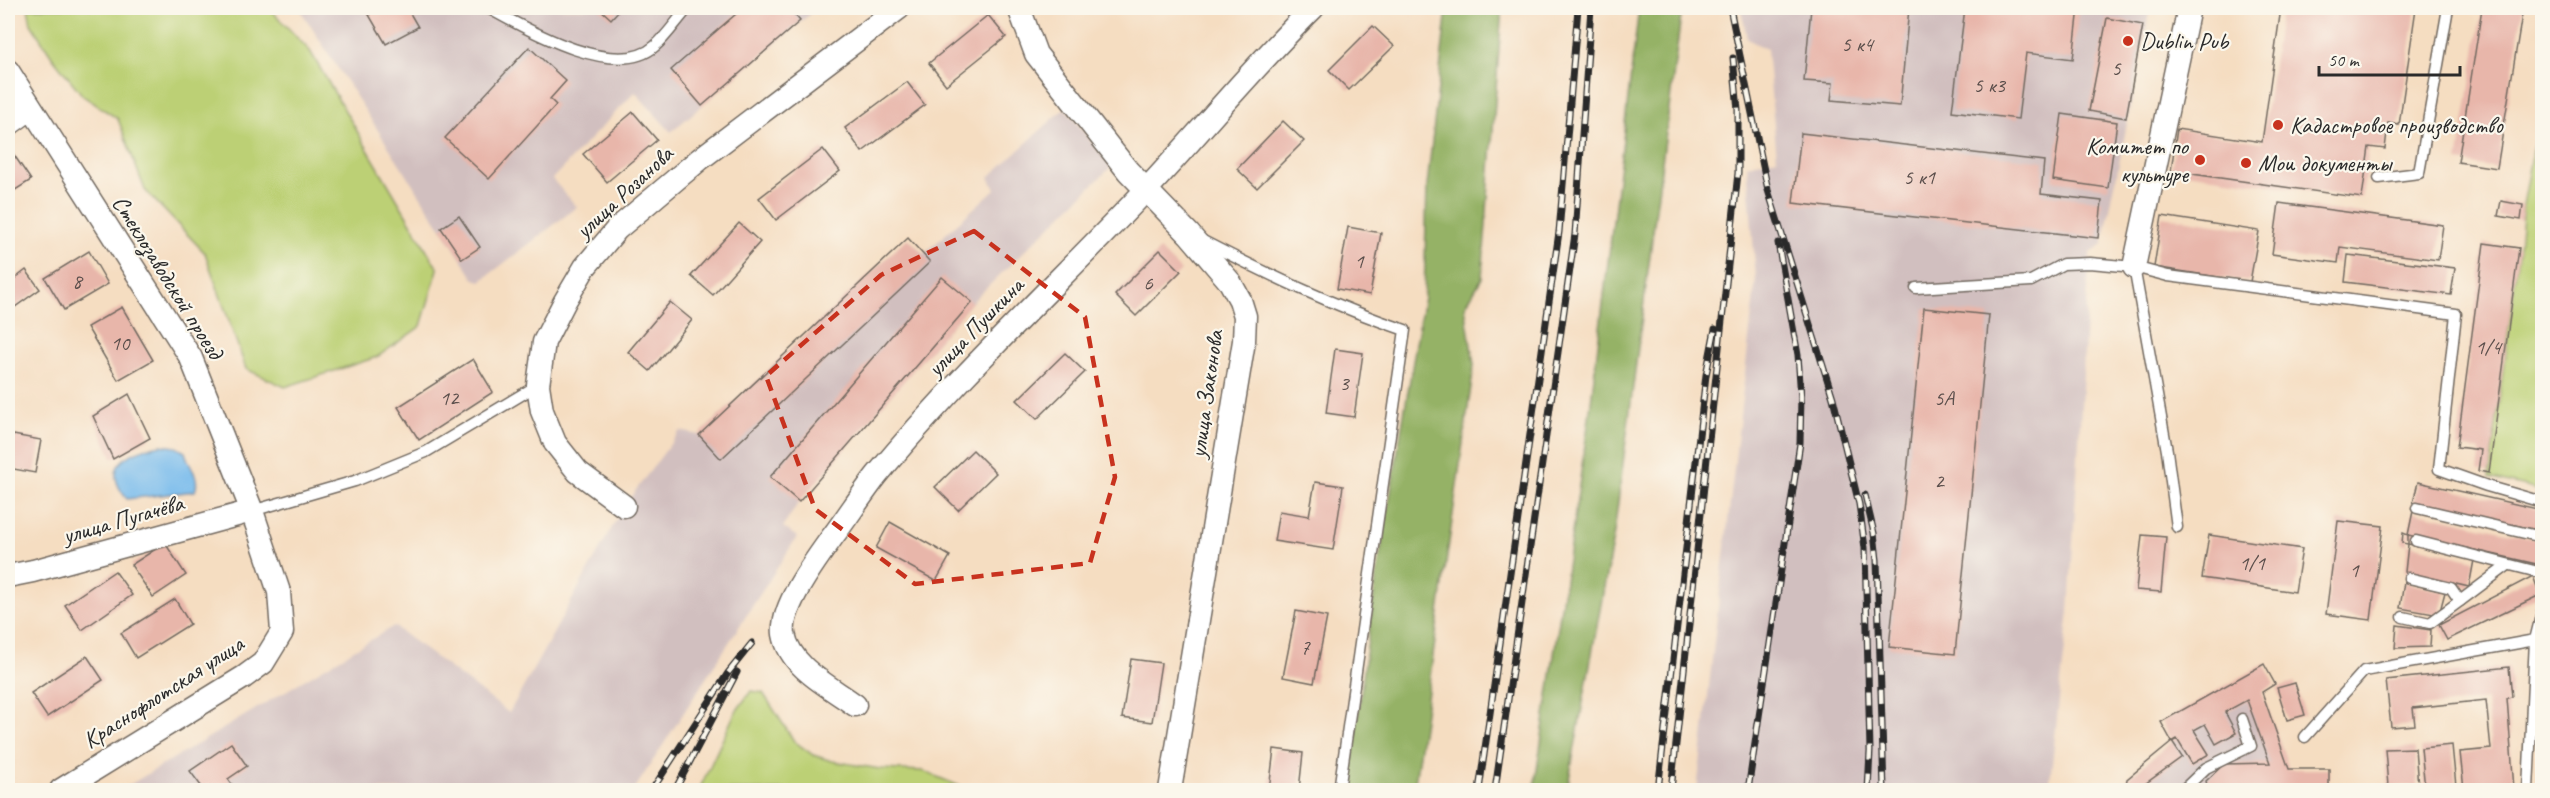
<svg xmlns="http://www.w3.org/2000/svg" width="2550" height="798" viewBox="0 0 2550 798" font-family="Caveat,sans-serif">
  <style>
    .industrial { fill: #d1bfbf }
    .green { fill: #bcd074; stroke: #747e50; stroke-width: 1.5 }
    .forest { fill: #95b266; stroke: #606e48; stroke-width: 1.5 }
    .water { fill: #76baec; stroke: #50728c; stroke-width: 1.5 }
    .building { fill: #e8b6aa }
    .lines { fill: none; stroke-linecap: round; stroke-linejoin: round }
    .lane-casing { stroke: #726960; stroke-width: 13 }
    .street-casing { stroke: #726960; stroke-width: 25 }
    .lane { stroke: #fff; stroke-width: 10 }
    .street { stroke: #fff; stroke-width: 22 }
    .rail-casing { stroke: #2b2b2b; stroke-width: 7 }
    .rail { stroke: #fbf7ec; stroke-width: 4.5; stroke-dasharray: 14; stroke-linecap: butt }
    .marked { fill: none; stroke: #c8321e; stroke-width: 4.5; stroke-dasharray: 12 8; stroke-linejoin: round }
    .poi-dot { fill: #c8321e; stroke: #fbf7ec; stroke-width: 2 }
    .labels { text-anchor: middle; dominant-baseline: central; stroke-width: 4.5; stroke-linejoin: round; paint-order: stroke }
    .number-label { font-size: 21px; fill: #5a4e4b }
    .poi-label { font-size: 24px; fill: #2b2b2b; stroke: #fbf7ec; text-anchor: start }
    .street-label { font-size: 24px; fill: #2b2b2b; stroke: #fbf7ec }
  </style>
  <rect width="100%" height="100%" fill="#fbf7ec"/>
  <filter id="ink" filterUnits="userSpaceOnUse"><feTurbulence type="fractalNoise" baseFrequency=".0167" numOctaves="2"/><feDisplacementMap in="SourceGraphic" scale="12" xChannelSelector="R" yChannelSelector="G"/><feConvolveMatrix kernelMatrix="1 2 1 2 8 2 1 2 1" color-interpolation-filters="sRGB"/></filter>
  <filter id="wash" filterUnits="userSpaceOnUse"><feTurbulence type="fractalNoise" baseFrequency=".008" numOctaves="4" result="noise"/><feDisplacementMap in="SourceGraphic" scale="24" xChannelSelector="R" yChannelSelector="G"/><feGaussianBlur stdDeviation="1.35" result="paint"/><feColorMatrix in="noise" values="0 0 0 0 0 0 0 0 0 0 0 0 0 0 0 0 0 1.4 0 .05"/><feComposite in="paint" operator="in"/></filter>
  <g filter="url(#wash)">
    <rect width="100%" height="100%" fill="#f5ddc1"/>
    <g class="industrial">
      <path d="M299 8H817L671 132 635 92 552 179 577 207 481 281 474 279Z"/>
      <path d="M1741 8H2150L2103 244 2090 253 2069 611 2049 790H1697L1756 278 1747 165 1777 158 1767 49 1747 39Z"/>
      <path d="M1065 108 1111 167 972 302 799 502 783 527 797 537 634 790H121L394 626 509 713 624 506 680 431 699 435 908 238 924 254 995 189 989 177Z"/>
      <path d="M2262 692 2289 769V790H2125L2127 779 2172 742Z"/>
    </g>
    <g class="green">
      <path d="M28 8H269L310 51 438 269 421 326 377 357 285 387 246 369 205 253 145 190 118 119 83 96 53 58 31 24Z"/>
      <path d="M2542 103V491L2489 478 2519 248 2523 205Z"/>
      <path d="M751 691 763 693 794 741 813 755 832 761 880 769 923 771 969 790H699L735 713Z"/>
    </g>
    <g class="forest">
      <path d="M1447 8H1502L1482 278 1465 307 1474 365 1414 790H1348L1376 579 1424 297 1427 186Z"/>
      <path d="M1639 8H1681V16L1614 533 1567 790H1534L1589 418Z"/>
    </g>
    <path class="water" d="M161 445 176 447 185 452C188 466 201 476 195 491L127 499C99 465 129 451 161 445Z"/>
    <g id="blocks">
      <g class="building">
        <path d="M365 8H407L418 27 386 44Z"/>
        <path d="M599 8H621L611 19Z"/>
        <path d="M743 8H789L800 21 702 106 671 70Z"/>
        <path d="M1811 8H1909L1900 106 1831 100 1833 83 1804 81Z"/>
        <path d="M1965 8H2079L2073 59 2026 53 2018 119 1952 111Z"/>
        <path d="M2281 8H2416L2399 125 2388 123 2385 149 2369 147 2362 198 2171 171 2177 129 2262 142Z"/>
        <path d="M2482 8H2523L2497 168 2458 162Z"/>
        <path d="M988 15 1006 37 946 85 929 63Z"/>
        <path d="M2107 18 2143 25 2126 118 2089 111Z"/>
        <path d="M1373 26 1394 46 1349 90 1329 70Z"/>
        <path d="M529 47 566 81 550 99 556 105 489 179 445 138Z"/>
        <path d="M907 82 925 105 862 152 845 128Z"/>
        <path d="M633 112 657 140 607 182 583 154Z"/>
        <path d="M2062 114 2117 122 2108 188 2053 180Z"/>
        <path d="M1283 121 1304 141 1257 188 1237 169Z"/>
        <path d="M1801 133 2044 161 2041 194 2102 201 2098 238 1793 203Z"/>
        <path d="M823 149 840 171 776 220 759 198Z"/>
        <path d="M14 155 31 180 9 194 8 159Z"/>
        <path d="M2501 201 2523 205 2521 220 2498 216Z"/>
        <path d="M2279 203 2443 225 2438 260 2340 247 2338 263 2272 254Z"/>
        <path d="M459 216 480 247 462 259 441 228Z"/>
        <path d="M2162 216 2259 231 2250 282 2154 267Z"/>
        <path d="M739 223 760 242 713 295 691 276Z"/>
        <path d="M1348 227 1381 233 1370 295 1337 289Z"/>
        <path d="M908 238 930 262 721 459 699 435Z"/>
        <path d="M2484 243 2519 248 2489 473 2478 471 2481 450 2457 447Z"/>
        <path d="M1160 250 1181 271 1136 316 1115 295Z"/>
        <path d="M89 251 108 284 64 310 45 278Z"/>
        <path d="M2348 255 2455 268 2451 295 2345 282Z"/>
        <path d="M26 270 40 289 8 312V284Z"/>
        <path d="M942 277 972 302 799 502 770 477Z"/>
        <path d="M670 302 692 320 650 371 628 352Z"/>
        <path d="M122 307 153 360 118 380 87 327Z"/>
        <path d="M1924 308 1989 315 1955 654 1889 647Z"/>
        <path d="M1335 349 1363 353 1354 417 1326 413Z"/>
        <path d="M1065 353 1085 372 1037 419 1017 400Z"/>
        <path d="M473 359 493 392 419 440 398 407Z"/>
        <path d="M129 394 150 438 113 459 93 416Z"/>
        <path d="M8 434 41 440 35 473 8 468Z"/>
        <path d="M973 450 996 473 958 510 935 487Z"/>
        <path d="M1315 482 1343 486 1333 550 1274 541 1279 511 1309 516Z"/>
        <path d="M2418 482 2542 510V531L2413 503Z"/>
        <path d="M2413 511 2542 540 2541 565 2408 535Z"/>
        <path d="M2338 521 2383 526 2371 620 2326 614Z"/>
        <path d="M890 522 950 556 936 581 876 548Z"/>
        <path d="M2403 533 2408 535V544L2474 560 2469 587 2405 572 2408 544 2402 543Z"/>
        <path d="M2142 535 2166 537 2161 592 2136 590Z"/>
        <path d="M2209 535 2302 549 2295 592 2202 578Z"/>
        <path d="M165 543 186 575 153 597 131 565Z"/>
        <path d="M115 571 132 595 82 630 65 605Z"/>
        <path d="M2533 576 2540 595 2447 640 2439 625Z"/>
        <path d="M2404 582 2445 592 2439 615 2400 608Z"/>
        <path d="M175 599 190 624 136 658 121 633Z"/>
        <path d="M1296 611 1327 617 1314 683 1283 677Z"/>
        <path d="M2397 625 2431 630 2430 647 2395 648Z"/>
        <path d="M87 656 103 680 47 717 31 693Z"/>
        <path d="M1131 659 1161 663 1152 722 1122 718Z"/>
        <path d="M2264 664 2275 684 2262 692 2289 769H2329V790H2208L2206 781 2224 764 2270 763 2247 700 2225 712 2236 733 2216 744 2205 724 2194 730 2209 754 2192 764 2177 739 2172 742 2161 722Z"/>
        <path d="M2509 667 2512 697 2507 698 2514 789 2464 790 2460 752 2491 749 2486 700 2413 708 2415 725 2391 727 2386 680Z"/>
        <path d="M2295 683 2305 715 2287 720 2277 688Z"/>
        <path d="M2172 742 2182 757 2145 784 2144 790H2125L2127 779Z"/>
        <path d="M231 743 247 766 228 779 236 790H204L190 771Z"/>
        <path d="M2452 745 2456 786 2425 789 2421 748Z"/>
        <path d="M2415 748 2418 786H2388L2385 749Z"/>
        <path d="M1274 749 1303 753 1299 790H1269Z"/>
      </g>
    </g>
  </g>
  <g filter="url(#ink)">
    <use href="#blocks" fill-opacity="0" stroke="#726960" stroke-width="1.5"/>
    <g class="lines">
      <defs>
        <g id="lane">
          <path d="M488 8C526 29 616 81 655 46 667 36 677 20 688 8"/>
          <path d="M2379 178 2419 173 2448 8"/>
          <path d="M1203 241C1269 275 1334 306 1405 330L1339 790"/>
          <path d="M2134 267 2167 451 2177 527"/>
          <path d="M1916 288 2031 281 2063 264 2090 263 2134 267 2168 276 2456 314 2439 469 2487 486 2542 502"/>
          <path d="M2417 508 2542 537"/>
          <path d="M252 511 355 481 426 452 538 385"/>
          <path d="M2416 541 2542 573"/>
          <path d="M2409 578 2451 588 2460 601 2508 565"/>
          <path d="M2403 617 2430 623 2460 601"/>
          <path d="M2305 737 2364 671 2535 640"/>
          <path d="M2183 790 2206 768 2251 746 2242 719"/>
          <path d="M2528 790 2535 640 2542 612"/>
        </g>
        <g id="street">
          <path d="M1019 8 1036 54 1128 171 1189 234 1230 282 1240 300 1245 316 1244 341 1170 790"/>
          <path d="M8 71 191 358 252 511 279 592 282 632 263 663 244 677 61 790"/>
          <path d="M8 125 30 109"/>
          <path d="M2134 267 2189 8"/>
          <path d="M624 506 578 472 555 443 542 411 538 385 544 342 565 301 585 267 617 229 700 159 899 8"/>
          <path d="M8 576 33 571 252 511"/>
          <path d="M855 705C831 687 790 668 784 634 780 607 818 557 833 536 848 516 862 494 877 475 960 374 1056 285 1146 190 1202 130 1254 66 1313 8"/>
        </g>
      </defs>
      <use href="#lane" class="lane-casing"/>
      <use href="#street" class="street-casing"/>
      <use href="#lane" class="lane"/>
      <use href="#street" class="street"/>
      <defs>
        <g id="rail">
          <path d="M1730 8 1768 190 1833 398 1859 504 1865 548 1870 751 1868 790"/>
          <path d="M1865 495 1874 533 1877 560 1884 790"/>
          <path d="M652 790 728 673 752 643"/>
          <path d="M675 790 737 672"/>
          <path d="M1479 790 1559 232 1578 8"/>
          <path d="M1495 790 1575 234 1591 8"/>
          <path d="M1658 790 1706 375 1715 329"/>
          <path d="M1671 790 1738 173V110L1733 58"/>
          <path d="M1748 790 1800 443 1801 397 1798 355 1778 243"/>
        </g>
      </defs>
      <use href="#rail" class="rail-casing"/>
      <use href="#rail" class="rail"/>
    </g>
  </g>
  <path class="marked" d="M974 231 1085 317 1115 477 1090 563 915 584 815 509 766 376 881 275Z"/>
  <g class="poi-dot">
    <circle cx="2128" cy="41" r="6"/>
    <circle cx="2278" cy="125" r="6"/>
    <circle cx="2200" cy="160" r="6"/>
    <circle cx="2246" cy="163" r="6"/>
  </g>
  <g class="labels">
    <g class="number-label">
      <text x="1857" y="44">5 к4</text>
      <text x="2116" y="68">5</text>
      <text x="1989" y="85">5 к3</text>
      <text x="1919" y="177">5 к1</text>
      <text x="1359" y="261">1</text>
      <text x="77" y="281">8</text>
      <text x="1148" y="283">6</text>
      <text x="120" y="343">10</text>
      <text x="2488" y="347">1/4</text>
      <text x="1344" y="383">3</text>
      <text x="449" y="398">12</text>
      <text x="1944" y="398">5А</text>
      <text x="1939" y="481">2</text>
      <text x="2252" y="563">1/1</text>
      <text x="2354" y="570">1</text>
      <text x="1305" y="647">7</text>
    </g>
    <g class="poi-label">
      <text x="2140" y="41">Dublin Pub</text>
      <text x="2290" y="125">Кадастровое производство</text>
      <text x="2188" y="146" text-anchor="end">Комитет по<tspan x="2188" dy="28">культуре</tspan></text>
      <text x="2258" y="163">Мои документы</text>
    </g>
    <g class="street-label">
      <text transform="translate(624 192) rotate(-43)">улица Розанова</text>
      <text transform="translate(168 277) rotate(58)">Стеклозаводской проезд</text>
      <text transform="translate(975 327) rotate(-46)">улица Пушкина</text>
      <text transform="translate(1206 394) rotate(-82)">улица Законова</text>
      <text transform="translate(123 519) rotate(-16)">улица Пугачёва</text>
      <text transform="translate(163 692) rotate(-33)">Краснофлотская улица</text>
    </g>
  </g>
  <rect width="2550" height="798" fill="none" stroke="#fbf7ec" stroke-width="30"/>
  <path d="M2319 66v9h141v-9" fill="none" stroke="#2b2b2b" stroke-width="3"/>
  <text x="2328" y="66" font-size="18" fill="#2b2b2b" stroke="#fbf7ec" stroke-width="4.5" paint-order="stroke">50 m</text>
</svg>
